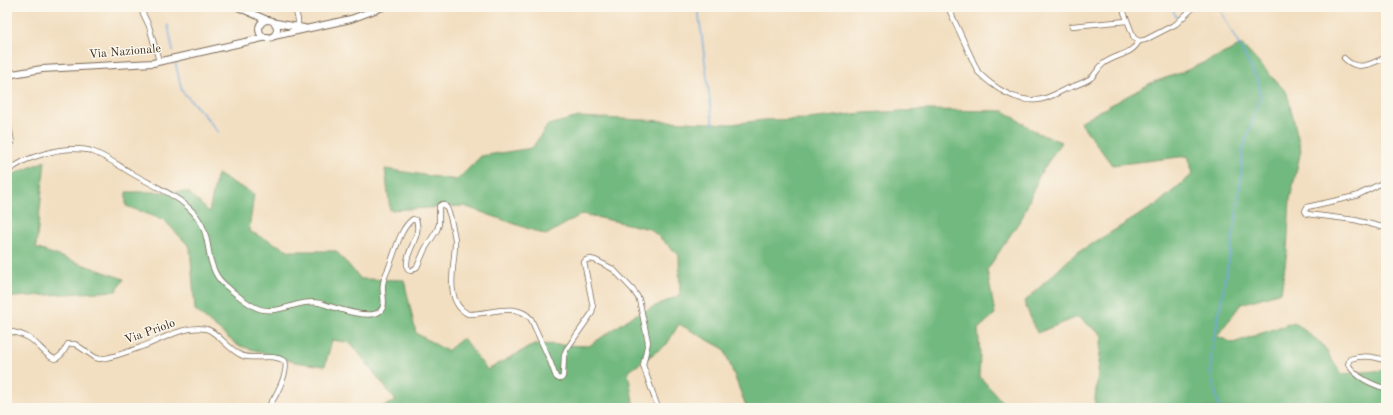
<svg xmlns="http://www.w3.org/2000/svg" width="1393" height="415" viewBox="0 0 1393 415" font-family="'Old Standard TT',serif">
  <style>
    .forest { fill: #72b97f; stroke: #56724e }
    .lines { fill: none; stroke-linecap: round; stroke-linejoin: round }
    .stream { stroke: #70a8df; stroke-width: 1.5 }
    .street-casing { stroke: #7b6957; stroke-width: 6 }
    .secondary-casing { stroke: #7b6957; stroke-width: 8 }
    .street { stroke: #fff; stroke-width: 4.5 }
    .secondary { stroke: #fff; stroke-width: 6 }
    .labels { text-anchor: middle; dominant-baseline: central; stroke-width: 3; stroke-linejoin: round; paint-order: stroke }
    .street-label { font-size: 12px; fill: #3b2a1e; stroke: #fbf7ec }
  </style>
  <rect width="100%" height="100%" fill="#fbf7ec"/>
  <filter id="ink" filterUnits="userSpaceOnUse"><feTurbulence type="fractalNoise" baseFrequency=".025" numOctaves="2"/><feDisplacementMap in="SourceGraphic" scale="8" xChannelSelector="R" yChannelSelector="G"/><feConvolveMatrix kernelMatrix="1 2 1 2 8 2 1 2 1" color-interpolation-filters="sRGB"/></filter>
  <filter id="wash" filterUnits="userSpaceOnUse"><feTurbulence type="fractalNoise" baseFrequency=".012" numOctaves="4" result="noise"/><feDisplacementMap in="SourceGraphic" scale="16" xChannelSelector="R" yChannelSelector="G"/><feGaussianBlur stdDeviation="0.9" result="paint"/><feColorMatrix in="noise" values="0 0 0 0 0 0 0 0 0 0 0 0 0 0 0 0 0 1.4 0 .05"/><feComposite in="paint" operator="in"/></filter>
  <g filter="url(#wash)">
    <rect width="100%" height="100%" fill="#f2dec0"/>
    <g class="forest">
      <path d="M1242 45 1287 93 1301 150 1290 199 1287 252 1281 292 1241 304 1217 336 1233 343 1294 322 1322 344 1341 374 1386 370V408H1094L1102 335 1078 317 1037 333 1024 302 1075 254 1156 205 1193 174 1188 156 1112 165 1080 122 1151 83 1183 72Z"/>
      <path d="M925 110 1004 111 1038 133 1061 142 1039 176 1023 216 987 270 995 314 978 329 980 354 979 376 1008 408H781V405L776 408H748L746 406 724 349 679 324 667 344 628 372 634 408H378L396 401 351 343 332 340 325 366 294 362 237 345 195 310 190 247 164 220 126 206V192H188L209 212 217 174 254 194 249 231 290 251H336L361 279 404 280 416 333 447 351 463 338 487 370 535 344 589 346 633 316 680 295 679 255 650 229 582 214 546 235 464 206 390 210 385 169 457 180 481 156 532 148 548 125 579 117 731 124 763 120 808 119 863 113Z"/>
      <path d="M45 161 36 248 124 279 116 291 14 297H7V177Z"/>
    </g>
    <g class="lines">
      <g class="stream">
        <path d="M698 7 713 125"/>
        <path d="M1172 7 1176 17"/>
        <path d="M1219 7 1259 83 1260 99 1242 152 1241 178 1235 226 1211 356V373L1219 408"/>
        <path d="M168 25 173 51"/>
        <path d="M175 61 182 91 206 117 218 132"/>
      </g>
    </g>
  </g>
  <g filter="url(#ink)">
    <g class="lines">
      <defs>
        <g id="street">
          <path d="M140 7 149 26 159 61"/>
          <path d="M295 7 298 20V28"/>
          <path d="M948 7 978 72C993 87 1015 102 1037 100 1048 99 1057 93 1066 89 1074 86 1084 83 1091 78 1096 74 1098 68 1103 64 1115 54 1131 56 1139 41"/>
          <path d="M1122 7 1134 38 1139 41"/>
          <path d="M1072 26 1127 21"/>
          <path d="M1139 41 1145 40 1176 24 1194 7"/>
          <path d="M1344 58C1347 61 1351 64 1355 65 1365 68 1377 61 1386 57"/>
          <path d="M7 115 12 143 7 154"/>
          <path d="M7 170C14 168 19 163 26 160 39 155 58 149 73 149 78 149 86 149 91 151 106 156 119 166 133 174 157 188 189 199 202 225 207 235 208 247 210 258 212 265 214 273 220 280 226 287 244 301 253 306 275 319 297 298 320 303 333 307 368 320 379 312 388 306 381 293 383 284 384 276 388 271 390 264 396 250 400 228 413 219L416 220C423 237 402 254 408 270L411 271 417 267 425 249 437 230 439 224V206L442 204C447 205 448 211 450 216 452 224 454 232 455 240 456 262 442 301 468 314 487 315 516 301 531 319L550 361 556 377 559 379 562 378 563 376 564 356 566 350 592 313 593 307 584 262 586 260 590 259 595 260 613 269 633 290 639 299 648 342 643 365 658 408"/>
          <path d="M1386 181 1356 196 1307 207 1305 211 1307 214 1355 220 1386 228"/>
          <path d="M7 331C14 332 22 334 29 338 38 343 47 358 56 359L62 354 68 344H75L96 358 100 359C114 357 128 352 141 347 162 340 183 325 206 329 217 331 229 351 243 356 257 360 272 353 285 361 289 372 275 399 267 408"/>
          <path d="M1386 361C1374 356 1362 355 1350 359L1348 364C1356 378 1372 384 1386 389"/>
        </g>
        <g id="secondary">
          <path d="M238 7 267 20"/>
          <circle cx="268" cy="29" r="9"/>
          <path d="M276 23 304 28"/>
          <path d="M274 36 351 19 383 7"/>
          <path d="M7 75 42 69 153 63 267 37"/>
        </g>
      </defs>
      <use href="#street" class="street-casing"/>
      <use href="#secondary" class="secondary-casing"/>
      <use href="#street" class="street"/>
      <use href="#secondary" class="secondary"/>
    </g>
  </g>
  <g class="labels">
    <g class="street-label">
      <text transform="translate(125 52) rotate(-5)">Via Nazionale</text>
      <text transform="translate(150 332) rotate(-20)">Via Priolo</text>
    </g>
  </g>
  <rect width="1393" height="415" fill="none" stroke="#fbf7ec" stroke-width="24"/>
</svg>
